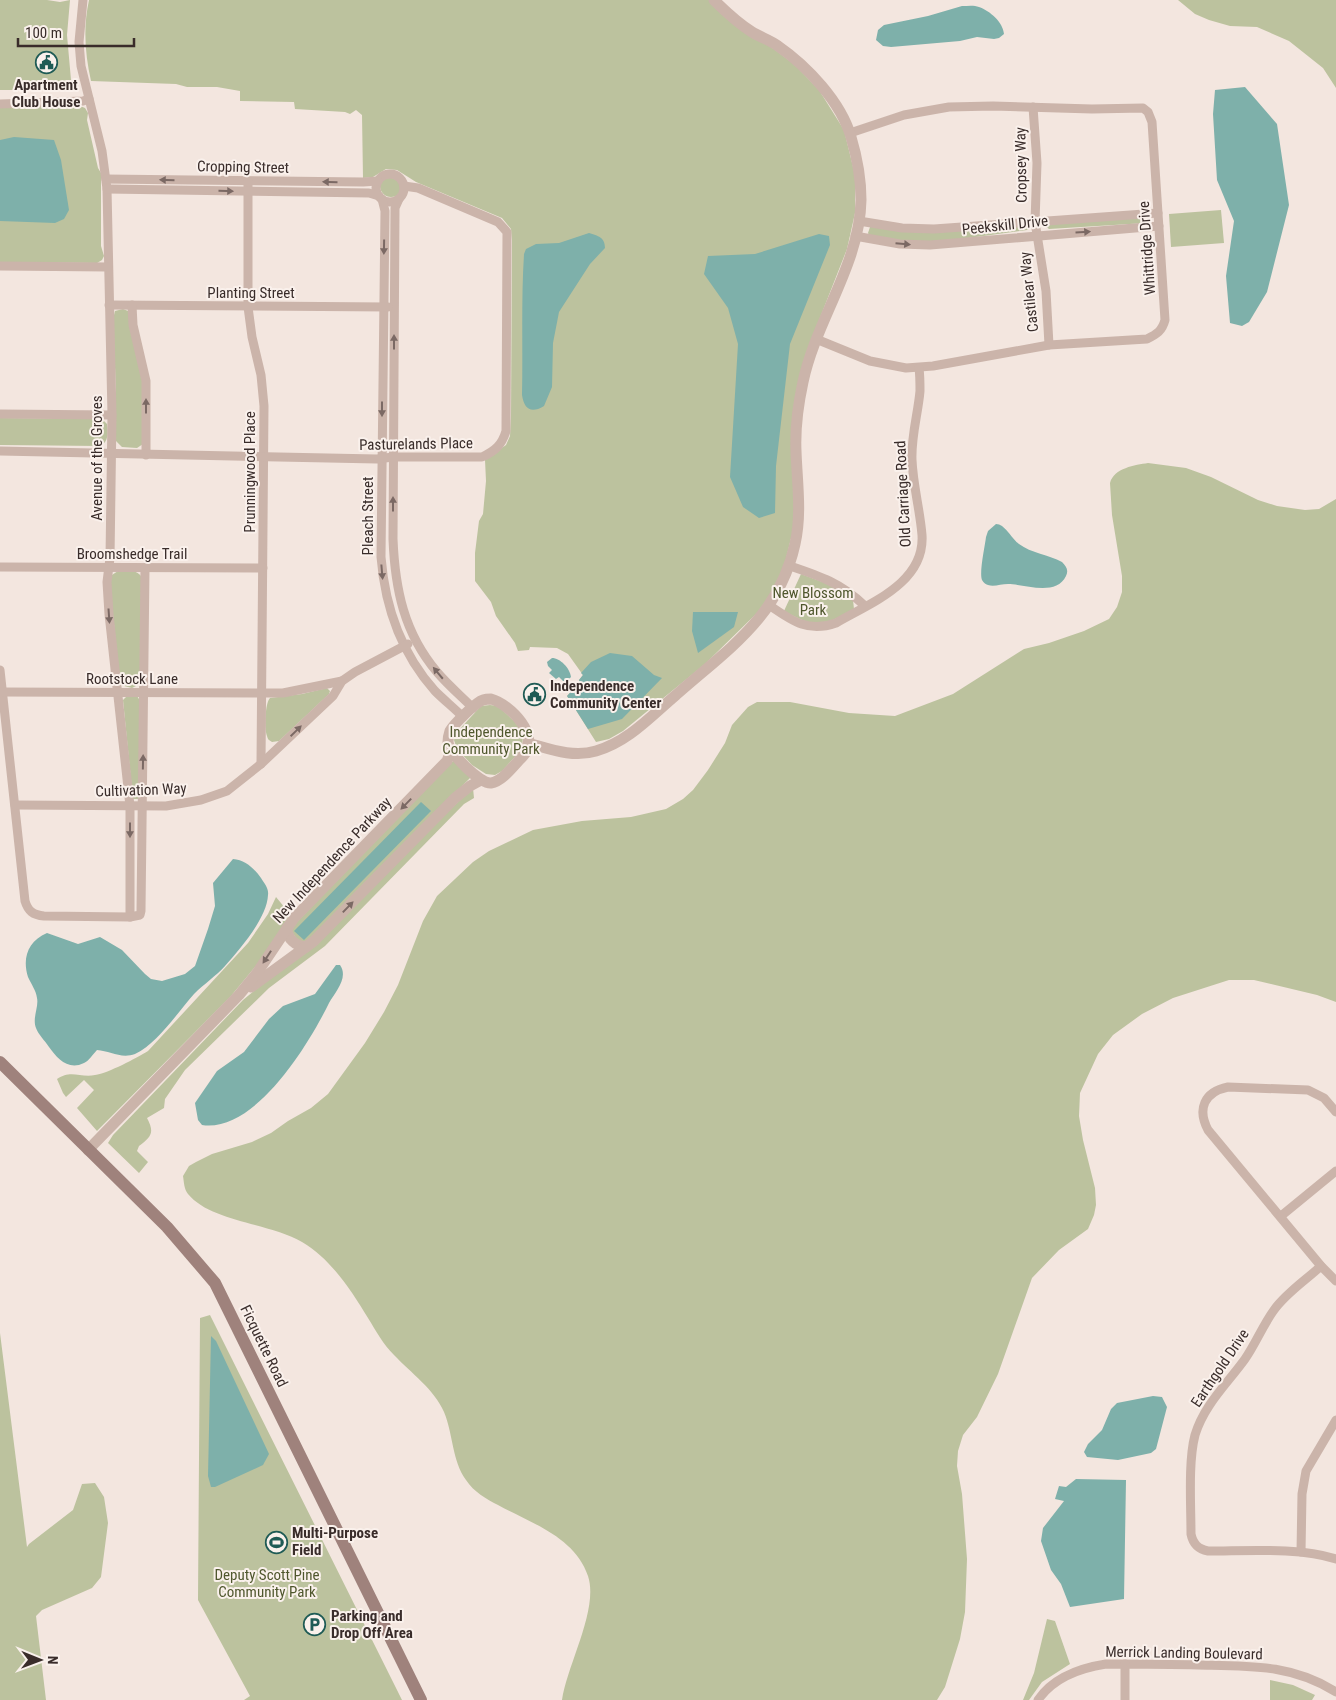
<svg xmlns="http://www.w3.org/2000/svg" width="1336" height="1700" viewBox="0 0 1336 1700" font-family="'Roboto Condensed',sans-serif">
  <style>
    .green { fill: #bcc29e }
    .water { fill: #7eb0aa }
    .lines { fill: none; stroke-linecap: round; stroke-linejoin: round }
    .minor { stroke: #cbb4aa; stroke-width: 9 }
    .tertiary { stroke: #cbb4aa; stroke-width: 11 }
    .secondary { stroke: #9f827c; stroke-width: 12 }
    .oneway { fill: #7b6964 }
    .labels { text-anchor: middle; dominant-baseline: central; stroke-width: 4; stroke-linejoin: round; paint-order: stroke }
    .poi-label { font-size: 15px; font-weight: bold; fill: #392c2a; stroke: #faf1ec; text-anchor: start }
    .street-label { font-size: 15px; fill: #392c2a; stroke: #faf1ec }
    .park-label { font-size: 15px; fill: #4f572d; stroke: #faf1ec }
  </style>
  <rect width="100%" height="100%" fill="#f3e6df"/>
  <g class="green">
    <path d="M0 0H47L60 2 70 0 67 35 71 80 69 88 62 90H0Z"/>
    <path d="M89 0H709L795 65 819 90 844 130 855 175V213L847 249 805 356 795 522 784 567 768 598 757 613 705 664 623 731 609 739 596 742 567 696 580 682 579 680 583 675 568 654 557 648 530 647 529 650 518 651 515 643 496 616 491 602 475 581V553L479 521 483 514 486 481 485 460 506 445 510 436 511 416 512 240 511 229 502 218 416 182 397 170 386 169 373 177 363 178 362 115 356 110 350 114 345 112 295 109 294 102 240 101V91L217 87H187L176 84 91 81C85 54 83 28 89 0Z"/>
    <path d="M1178 0H1336V88L1323 68 1289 41 1257 27 1230 26 1209 20 1195 14Z"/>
    <path d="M32 106H80L85 108 88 113 87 120 98 168 101 173V246L104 256 102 260 97 263 0 262V107Z"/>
    <circle cx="391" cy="186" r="11"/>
    <path d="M1221 210 1224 243 1171 247 1169 214Z"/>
    <path d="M1148 217 1149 220 1146 223 1049 229 1045 226 1046 224Z"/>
    <path d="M1029 225 1030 229 1027 230 954 240 911 243 869 235 868 233 870 227 873 226Z"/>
    <path d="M123 309 128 311 143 379V444L137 448 122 447 116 441V391L113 319 115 311Z"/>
    <path d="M0 418 102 419 107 424C108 432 109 442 100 446L0 445Z"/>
    <path d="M1148 463 1186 468 1211 477 1258 500 1277 506 1305 510 1319 509 1336 499V1002L1317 995 1254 980H1229L1173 998 1142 1014 1113 1035 1098 1054 1080 1093 1079 1116 1083 1140 1095 1188 1096 1205 1094 1215 1088 1229 1059 1250 1032 1278 998 1374 977 1417 963 1435 958 1451 957 1466 962 1494 967 1559 965 1612 960 1639 945 1687 937 1700H562C567 1665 599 1609 588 1576 575 1537 531 1523 498 1505 486 1499 474 1492 466 1480 452 1461 453 1433 444 1412 434 1389 411 1373 394 1355 383 1344 376 1331 368 1318 351 1290 331 1259 302 1242 270 1223 211 1222 188 1194 184 1189 184 1182 183 1176L189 1166 196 1162 212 1154 252 1142 271 1133 288 1121 311 1108 328 1094 365 1043 384 1012 398 985 423 921 437 896 473 862 489 851 533 830 582 821 631 817 666 809 683 799 693 790 708 770 725 743 732 725 748 707 757 702H790L849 713 895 716 953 694 1024 649 1049 643 1084 631 1109 619 1117 607 1122 592V576L1112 515 1110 483C1114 468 1135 465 1148 463Z"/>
    <path d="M118 571C127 571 138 569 142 578L140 684 132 688 120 685 110 584 112 575Z"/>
    <path d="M801 574 828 584 853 600 854 609C822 627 817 629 784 611Z"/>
    <path d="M327 688 330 691 329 694 279 741 272 742C269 740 268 740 267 736 264 729 265 703 270 698L302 694Z"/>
    <path d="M127 696H137L139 699V799H133L123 700Z"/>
    <path d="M490 705 498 706 515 722 523 734 522 749 502 771 495 775 486 774 472 765 457 749 454 740 457 732 481 706Z"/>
    <path d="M454 760 471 777 309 941H298L290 929Z"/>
    <path d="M473 788 474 798 464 804 325 946 269 988 185 1070 165 1099 164 1108 147 1118C155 1133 151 1137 139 1146L137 1151 148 1162 139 1173 108 1143 113 1135 243 1000 282 968Z"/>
    <path d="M276 897 290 914 269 950 231 996 97 1131 77 1108 94 1090 84 1080 66 1097 63 1093 57 1079C71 1069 80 1078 95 1075 109 1073 136 1058 148 1051L248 943 268 914Z"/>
    <path d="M210 1315 402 1700H244L250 1696 198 1600 200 1318Z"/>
    <path d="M0 1333 27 1547 29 1544 73 1510 82 1484 95 1483 104 1497 108 1523 101 1577 92 1588 42 1610 36 1616 46 1700H0Z"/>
    <path d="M1047 1619 1055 1621 1070 1664 1042 1682 1029 1700H1023L1034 1673Z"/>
    <path d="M1270 1680 1293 1685 1315 1695 1312 1700H1270Z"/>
  </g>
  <g class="water">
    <path d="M962 6C968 6 974 5 979 7 990 11 1003 22 1004 34L999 38 994 39 977 37 960 41 891 47 883 46 876 40 878 30 884 25 928 16Z"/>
    <path d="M1245 87 1277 124 1289 205 1267 292 1249 322 1242 326 1230 323 1226 276 1234 221 1217 180 1213 114 1215 90Z"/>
    <path d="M14 137 54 140 61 160 69 210 64 219 55 223 0 221V140Z"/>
    <path d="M589 233C598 236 605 237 605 248L590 264 559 312 553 343 552 387 544 406C531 414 524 409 522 395 523 348 521 301 524 254L526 249 536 244 559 243Z"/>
    <path d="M819 234 829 236 830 245 790 344 776 466 775 513 759 518 743 507 730 477 738 344 728 308 704 274 708 256 755 254Z"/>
    <path d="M996 524C1005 524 1011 538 1019 544 1031 553 1049 555 1062 562 1066 566 1069 570 1066 576 1056 597 1024 584 1008 584 1001 584 994 587 988 585 985 584 984 583 982 580 979 573 985 546 986 537L988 531Z"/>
    <path d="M693 612H738L734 627 698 653 692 631Z"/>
    <path d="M610 653 632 656 654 675 662 678 622 719 588 729 567 696 580 682 579 680 583 675 581 673 591 662Z"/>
    <path d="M552 658C560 658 570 668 571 677L567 681H563L559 677 556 679 549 673 552 670 548 666 547 662Z"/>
    <path d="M421 802 431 811 304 940 294 931Z"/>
    <path d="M233 859C245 860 254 868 261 878 264 883 269 888 268 895 267 918 240 949 225 966 216 976 204 984 194 994 177 1013 158 1043 135 1054 121 1059 110 1051 97 1050 93 1054 89 1061 84 1063 68 1071 57 1058 49 1047 45 1041 38 1034 36 1028 32 1018 39 1007 37 998 36 990 31 984 28 977 22 958 28 941 47 933L78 944 100 937 122 950 145 974 151 979 162 981 185 974 195 966 208 929 215 906 213 883Z"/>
    <path d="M336 965H340C349 978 335 992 329 1003 309 1044 255 1133 202 1125L198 1120 195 1103 217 1071 244 1052 269 1019 283 1006 315 994Z"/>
    <path d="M211 1336 216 1341 269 1454 263 1465 215 1487H211L208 1476Z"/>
    <path d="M1153 1396 1162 1397 1167 1407 1156 1449 1151 1453 1118 1460 1087 1457 1084 1452 1088 1444 1102 1430 1111 1409 1117 1403Z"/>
    <path d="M1076 1479 1126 1480 1124 1599 1070 1607 1061 1584 1051 1570 1041 1541 1043 1528 1064 1501 1055 1499 1059 1486 1066 1487Z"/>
  </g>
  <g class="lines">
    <g class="minor">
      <path d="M83 0 79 42 81 66 102 151 107 189 112 415 110 558 107 582 109 614 130 806V917"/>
      <path d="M0 104 83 101 89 99"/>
      <path d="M1033 107 1037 163 1035 222 1046 291 1049 345"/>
      <circle cx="390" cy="188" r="14"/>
      <path d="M106 179 363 182 378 181"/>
      <path d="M248 181V307L252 337 261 375 264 406 261 764"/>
      <path d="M107 189 369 193 379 196"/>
      <path d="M382 199 385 211 381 557C385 607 401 653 435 691 444 700 454 708 463 717"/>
      <path d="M399 199 395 208 393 539C395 589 404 633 437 672 448 685 461 696 473 708"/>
      <path d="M859 221 902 228 934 229 1158 213"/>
      <path d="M855 236 900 244 930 245 1159 226"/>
      <path d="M0 266 108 267"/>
      <path d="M109 305 388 307"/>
      <path d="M132 305 133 325 146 381V455"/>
      <path d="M816 339 870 361 906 368 933 366 1049 345 1147 339C1157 334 1162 331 1165 320L1152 122 1148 112 1143 108 1092 109 993 106 949 107 904 115 850 133"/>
      <path d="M0 414 112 415"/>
      <path d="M0 451 377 459 393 457H482C495 451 502 445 506 431L507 232 498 222 418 188 404 186"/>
      <path d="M790 566C820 576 841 583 865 606"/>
      <path d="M0 567 263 568"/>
      <path d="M769 605C792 621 808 633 836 623 870 603 925 583 922 535 920 510 913 485 912 460 911 436 918 414 920 391 920 384 920 376 919 368"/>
      <path d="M0 670 25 901C28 911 33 915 44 916L130 917 140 915 141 911 145 568"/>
      <path d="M2 692 283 693 342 681"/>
      <path d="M15 805 166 806 201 800 227 791 261 764 333 696 342 681 355 672 408 644"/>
      <path d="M1336 1112 1324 1098 1308 1090 1228 1087C1204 1092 1197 1109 1208 1130L1321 1266 1336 1281"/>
      <path d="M1281 1216 1336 1171"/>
      <path d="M1321 1266C1306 1280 1286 1293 1274 1310 1263 1325 1256 1343 1245 1359 1227 1384 1204 1405 1195 1435 1188 1462 1191 1505 1191 1534 1193 1544 1198 1549 1208 1551 1246 1551 1300 1547 1336 1559"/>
      <path d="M1301 1552 1302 1494 1306 1471 1336 1420"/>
      <path d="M1038 1700C1053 1678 1080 1668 1106 1664 1137 1664 1167 1664 1198 1665 1249 1666 1292 1664 1336 1692"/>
      <path d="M1125 1700V1664"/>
    </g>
    <g class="tertiary">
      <path d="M491 699C510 704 542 737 523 756 514 765 503 781 491 783 480 784 449 753 448 742 448 740 449 734 450 731 454 724 476 702 483 700 486 699 488 699 491 699Z"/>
      <path d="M528 743C550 749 573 758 596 751 628 742 651 716 676 695 728 649 779 617 795 544 802 513 797 482 796 451 795 428 798 405 803 382 816 320 860 264 861 200 861 178 857 157 851 137 841 102 807 66 778 46 770 40 760 37 752 32 738 23 726 12 714 0"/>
      <path d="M287 928C287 939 296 946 306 947"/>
      <path d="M251 987 314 941 455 798 470 786 481 780"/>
      <path d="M88 1150 239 995 257 973 294 918 447 761 451 751"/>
    </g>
    <path class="secondary" d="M0 1062 167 1227 215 1283 421 1700"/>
  </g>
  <defs><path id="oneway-solid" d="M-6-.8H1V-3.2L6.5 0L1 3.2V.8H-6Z" transform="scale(1.25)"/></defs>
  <g class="oneway">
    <use href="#oneway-solid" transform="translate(167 180) rotate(-179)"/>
    <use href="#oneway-solid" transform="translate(330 182) rotate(-179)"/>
    <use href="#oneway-solid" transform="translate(226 191) rotate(1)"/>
    <use href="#oneway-solid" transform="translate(1083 232) rotate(-4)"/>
    <use href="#oneway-solid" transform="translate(903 244) rotate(5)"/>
    <use href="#oneway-solid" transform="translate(384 247) rotate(91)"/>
    <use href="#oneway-solid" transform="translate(394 342) rotate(-90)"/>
    <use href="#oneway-solid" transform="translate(146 406) rotate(-90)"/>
    <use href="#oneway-solid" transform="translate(382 409) rotate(90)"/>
    <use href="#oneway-solid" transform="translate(393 504) rotate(-90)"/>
    <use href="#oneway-solid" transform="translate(382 572) rotate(85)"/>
    <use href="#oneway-solid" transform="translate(109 616) rotate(86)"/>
    <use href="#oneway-solid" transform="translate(438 673) rotate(-130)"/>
    <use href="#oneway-solid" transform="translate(296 731) rotate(-44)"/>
    <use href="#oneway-solid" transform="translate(143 762) rotate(-89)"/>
    <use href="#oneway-solid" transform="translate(406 804) rotate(134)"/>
    <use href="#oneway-solid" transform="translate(130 830) rotate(90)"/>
    <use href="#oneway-solid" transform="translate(348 907) rotate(-46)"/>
    <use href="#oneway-solid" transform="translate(267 957) rotate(123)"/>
  </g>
  <defs>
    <symbol id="civic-ring" viewBox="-11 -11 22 22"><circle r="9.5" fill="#faf1ec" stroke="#1f5b55" stroke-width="1.5"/><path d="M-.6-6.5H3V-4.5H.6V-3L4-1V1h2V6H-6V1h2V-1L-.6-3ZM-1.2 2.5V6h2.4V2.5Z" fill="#1f5b55"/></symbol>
    <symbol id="stadium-ring" viewBox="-11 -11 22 22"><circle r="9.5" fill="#faf1ec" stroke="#1f5b55" stroke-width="1.5"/><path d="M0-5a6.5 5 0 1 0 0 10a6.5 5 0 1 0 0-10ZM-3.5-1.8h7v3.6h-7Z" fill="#1f5b55"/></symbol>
    <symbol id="parking-ring" viewBox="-11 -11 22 22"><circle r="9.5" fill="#faf1ec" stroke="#1f5b55" stroke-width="1.5"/><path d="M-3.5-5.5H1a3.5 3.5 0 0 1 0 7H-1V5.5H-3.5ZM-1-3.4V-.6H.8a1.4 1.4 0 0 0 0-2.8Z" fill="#1f5b55"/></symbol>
  </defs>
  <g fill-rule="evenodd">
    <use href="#civic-ring" x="34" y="50" width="25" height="25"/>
    <use href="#civic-ring" x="522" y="682" width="25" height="25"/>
    <use href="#stadium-ring" x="264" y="1530" width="25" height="25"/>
    <use href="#parking-ring" x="302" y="1612" width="25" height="25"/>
  </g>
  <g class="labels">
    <g class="poi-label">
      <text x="46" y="85" text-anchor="middle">Apartment<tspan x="46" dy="17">Club House</tspan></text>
      <text x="550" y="686">Independence<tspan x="550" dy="17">Community Center</tspan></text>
      <text x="292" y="1533">Multi-Purpose<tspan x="292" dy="17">Field</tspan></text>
      <text x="331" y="1616">Parking and<tspan x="331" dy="17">Drop Off Area</tspan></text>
    </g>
    <g class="street-label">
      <text transform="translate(1021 165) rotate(-91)">Cropsey Way</text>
      <text transform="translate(243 167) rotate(1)">Cropping Street</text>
      <text transform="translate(1005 225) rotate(-6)">Peekskill Drive</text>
      <text transform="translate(1147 248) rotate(-94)">Whittridge Drive</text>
      <text transform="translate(1029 292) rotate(-96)">Castilear Way</text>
      <text x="251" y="293">Planting Street</text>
      <text transform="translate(416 444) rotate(-1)">Pasturelands Place</text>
      <text transform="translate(97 458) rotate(-90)">Avenue of the Groves</text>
      <text transform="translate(250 472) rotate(-90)">Prunningwood Place</text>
      <text transform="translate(903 494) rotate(-93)">Old Carriage Road</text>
      <text transform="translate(368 516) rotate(-90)">Pleach Street</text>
      <text x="132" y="554">Broomshedge Trail</text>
      <text x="132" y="679">Rootstock Lane</text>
      <text transform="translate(141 790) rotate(-2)">Cultivation Way</text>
      <text transform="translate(332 860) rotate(-47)">New Independence Parkway</text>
      <text transform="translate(264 1346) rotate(64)">Ficquette Road</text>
      <text transform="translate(1220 1368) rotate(-56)">Earthgold Drive</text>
      <text transform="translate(1184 1653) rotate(1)">Merrick Landing Boulevard</text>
    </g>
    <g class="park-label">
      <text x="813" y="593">New Blossom<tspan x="813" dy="17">Park</tspan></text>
      <text x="491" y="732">Independence<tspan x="491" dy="17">Community Park</tspan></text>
      <text x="267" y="1575">Deputy Scott Pine<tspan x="267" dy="17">Community Park</tspan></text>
    </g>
  </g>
  <g transform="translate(40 1660) rotate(91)" stroke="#faf1ec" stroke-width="4" paint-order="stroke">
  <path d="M0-4L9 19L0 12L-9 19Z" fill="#392c2a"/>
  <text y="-8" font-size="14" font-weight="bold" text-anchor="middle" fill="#392c2a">N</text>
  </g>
  <path d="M18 38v8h116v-8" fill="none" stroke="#392c2a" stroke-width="2.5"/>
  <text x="25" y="38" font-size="15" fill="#392c2a" stroke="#faf1ec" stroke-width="4" paint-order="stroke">100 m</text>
</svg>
